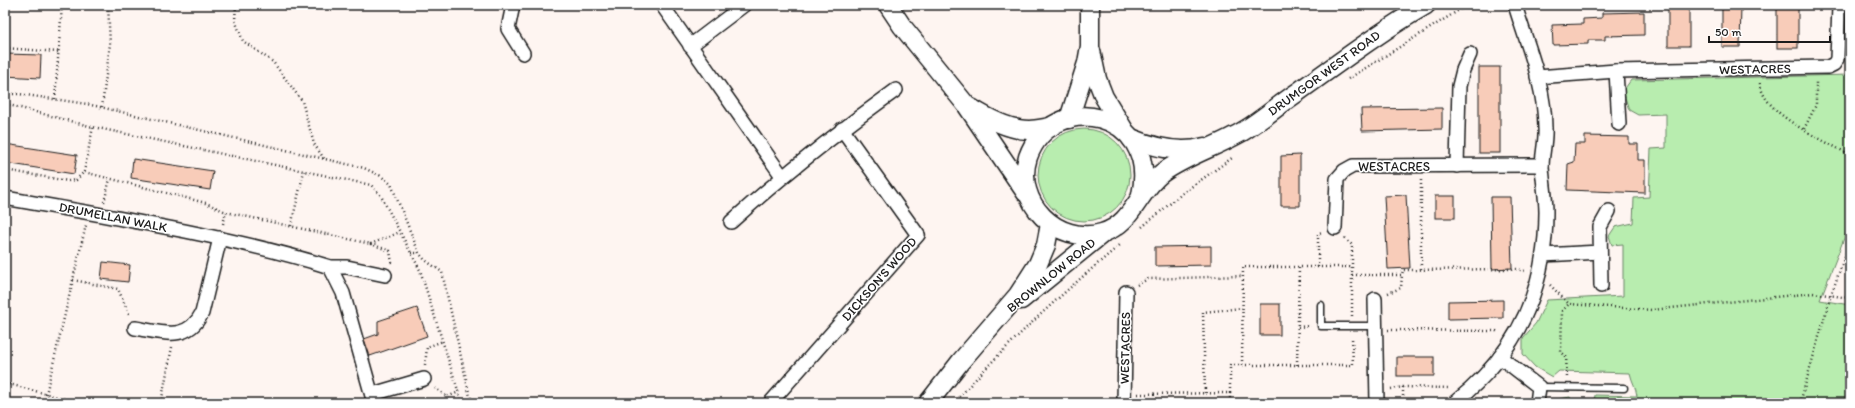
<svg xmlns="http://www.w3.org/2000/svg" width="1855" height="408" viewBox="0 0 1855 408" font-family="Itim,sans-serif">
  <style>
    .green { fill: #b8edaf; stroke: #6a8466 }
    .building { fill: #f8ccb9; stroke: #1c1c1c }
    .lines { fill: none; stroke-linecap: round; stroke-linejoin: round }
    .lane-casing { stroke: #1c1c1c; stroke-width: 9 }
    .street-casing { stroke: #1c1c1c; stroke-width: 16 }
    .secondary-casing { stroke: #1c1c1c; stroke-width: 21 }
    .path { stroke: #1c1c1c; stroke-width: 2.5; stroke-dasharray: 1 3; stroke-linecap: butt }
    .lane { stroke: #fff; stroke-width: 6 }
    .street { stroke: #fff; stroke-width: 13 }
    .secondary { stroke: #fff; stroke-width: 18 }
    .labels { text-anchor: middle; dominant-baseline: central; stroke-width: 3; stroke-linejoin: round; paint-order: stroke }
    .street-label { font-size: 13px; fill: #1c1c1c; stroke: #fff }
  </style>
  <rect width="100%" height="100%" fill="#fef5f1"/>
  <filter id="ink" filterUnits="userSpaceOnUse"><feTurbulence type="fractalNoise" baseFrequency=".025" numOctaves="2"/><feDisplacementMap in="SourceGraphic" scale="8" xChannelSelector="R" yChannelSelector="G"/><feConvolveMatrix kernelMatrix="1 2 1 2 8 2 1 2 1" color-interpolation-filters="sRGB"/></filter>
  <g filter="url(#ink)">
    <g class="green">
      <path d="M1850 75V223L1820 300 1850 305V403H1594L1595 395 1637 396C1636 387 1632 382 1630 373L1559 371 1552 377 1535 367 1523 354V338L1536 323 1547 300 1623 296V244L1612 245 1609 236 1615 227 1633 223 1634 198 1649 197 1651 149 1666 148V114L1638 115 1629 110 1623 91 1631 80Z"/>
      <circle cx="1084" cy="175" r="46"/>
      <path d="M1570 397 1572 403H1555L1560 399Z"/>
    </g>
    <g class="building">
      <rect x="1668" y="5" width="21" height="41"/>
      <path d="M1722 5H1741L1740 47H1722Z"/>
      <rect x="1777" y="5" width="21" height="43"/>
      <path d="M1644 12V35L1605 36V40H1588V44L1553 45 1552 25 1583 24V19L1602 18V13Z"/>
      <path d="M5 54 41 55 40 78 5 76Z"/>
      <rect x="1479" y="67" width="21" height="86"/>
      <path d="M1442 108V129L1362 131 1361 109Z"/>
      <path d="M1585 136 1629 137V144H1638V160H1645V193L1567 190 1568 164 1574 162 1575 144H1585Z"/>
      <path d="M5 144 77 155 74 174 5 163Z"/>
      <path d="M1300 155V206H1281V156Z"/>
      <path d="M133 159 213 171 210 190 131 178Z"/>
      <path d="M1406 195 1410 268 1388 269 1384 196Z"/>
      <rect x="1435" y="196" width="20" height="22"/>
      <path d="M1491 197H1510L1512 268 1492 269Z"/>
      <path d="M1211 246V265L1155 266V247Z"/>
      <path d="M103 262 130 265 128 282 101 279Z"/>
      <path d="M1503 300V318L1448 319V301Z"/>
      <rect x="1260" y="304" width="20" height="31"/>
      <path d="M417 308 427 336 370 356 364 339 378 334V321Z"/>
      <rect x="1397" y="357" width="37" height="19"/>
    </g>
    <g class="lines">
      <defs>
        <g id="lane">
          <path d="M1321 305V326H1376"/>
          <path d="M1539 387 1624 388"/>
        </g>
        <g id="street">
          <path d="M513 5 508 29 523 53"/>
          <path d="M662 5 782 176"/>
          <path d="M690 46 744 5"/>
          <path d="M1616 71 1619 124"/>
          <path d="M1537 77 1616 71 1828 67 1834 64 1837 59 1839 6"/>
          <path d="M1457 166 1459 86 1463 70 1470 54"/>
          <path d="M5 198C65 208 125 219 185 231 234 241 282 252 330 267L343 293 374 403"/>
          <path d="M731 222C784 174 839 131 896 90"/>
          <path d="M1335 228 1337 179 1344 171 1353 166 1542 165"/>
          <path d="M1543 255 1600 252"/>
          <path d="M330 267H347L385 275"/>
          <path d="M1601 286 1600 227 1609 211"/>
          <path d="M1375 299 1377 403"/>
          <path d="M135 328C161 332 187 343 202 313L220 238"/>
          <path d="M1500 357 1539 387 1537 403"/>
          <path d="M373 394 424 379"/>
          <path d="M770 403 918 235 842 129"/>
          <path d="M1124 403 1126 292"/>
          <path d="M1454 403C1516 355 1546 290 1546 212 1546 197 1543 182 1542 167 1542 154 1546 141 1545 128 1545 85 1527 45 1515 5"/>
        </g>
        <g id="secondary">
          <path d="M888 5 902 26 967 106 1026 193"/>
          <path d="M1091 51 1097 79 1104 97 1124 130"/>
          <path d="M971 108C987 118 1009 130 1029 130 1036 130 1044 128 1051 127"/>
          <path d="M1069 119 1087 63 1090 46V5"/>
          <path d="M1131 138C1153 147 1181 154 1204 147"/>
          <path d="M1141 195C1160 110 1052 89 1028 157 1013 202 1058 246 1102 233 1133 224 1138 191 1162 173 1187 155 1219 146 1245 130 1263 119 1280 104 1298 92 1340 62 1381 31 1426 5"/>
          <path d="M1021 300 1102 234"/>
          <path d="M928 403 961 361 1018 295 1038 264 1046 245 1050 224"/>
        </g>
      </defs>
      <use href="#lane" class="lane-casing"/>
      <use href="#street" class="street-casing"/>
      <use href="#secondary" class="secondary-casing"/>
      <g class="path">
        <path d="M236 5 235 20 243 41 273 62 302 101 314 144 325 160"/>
        <path d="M5 48 58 52"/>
        <path d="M1348 79 1464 7 1471 5"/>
        <path d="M1760 83C1763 115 1824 140 1850 155"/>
        <path d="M5 94H19L87 104 364 168 381 176 391 184 419 253 425 260 442 272 470 397 475 403"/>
        <path d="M55 99 62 5"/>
        <path d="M5 104 93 127 371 185 381 196 420 270 462 403"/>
        <path d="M102 107 110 44 108 5"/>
        <path d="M1804 129 1816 105V80"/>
        <path d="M5 170 68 181 76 180 84 172 206 203 226 212 371 244"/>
        <path d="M84 172 93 127"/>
        <path d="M1421 180V270"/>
        <path d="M104 202 110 179"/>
        <path d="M223 224 226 212"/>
        <path d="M291 226 304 171"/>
        <path d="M1142 227 1184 192 1232 158"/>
        <path d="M1345 238 1352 245V316"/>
        <path d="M411 253H419"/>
        <path d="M392 263 390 251 371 244 400 232"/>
        <path d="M1318 267V233L1323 232"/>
        <path d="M1352 275H1402L1403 270 1517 269 1525 271"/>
        <path d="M73 280 118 289 130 316"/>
        <path d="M1137 285 1148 279 1243 276"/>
        <path d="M1550 285 1569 304 1652 310 1813 293 1850 298"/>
        <path d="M1388 293 1401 288 1402 275"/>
        <path d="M1298 327 1310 326"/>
        <path d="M1388 330 1496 331 1499 333"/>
        <path d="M425 365 427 347 443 341"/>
        <path d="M1242 365 1243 267H1352"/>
        <path d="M1297 365 1299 267"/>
        <path d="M1567 377 1566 356 1561 352 1562 311 1569 304"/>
        <path d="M5 383 69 400 91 403"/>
        <path d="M1403 387V403"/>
        <path d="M435 388 447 397 459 392"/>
        <path d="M1391 389 1403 387 1450 388"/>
        <path d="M1205 393 1203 312 1242 308"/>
        <path d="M1230 393V403"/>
        <path d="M46 394 86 225"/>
        <path d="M1138 394 1230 393V365H1353L1352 337"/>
        <path d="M161 403 172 347"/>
        <path d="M954 403C1004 346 1061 294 1120 245"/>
        <path d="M1800 403 1831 295 1850 242"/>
      </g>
      <use href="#lane" class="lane"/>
      <use href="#street" class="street"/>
      <use href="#secondary" class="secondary"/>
    </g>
  </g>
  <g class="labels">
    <g class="street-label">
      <text transform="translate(1755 69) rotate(-1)">WESTACRES</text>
      <text transform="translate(1324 73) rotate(-36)">DRUMGOR WEST ROAD</text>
      <text x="1394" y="166">WESTACRES</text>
      <text transform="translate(113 217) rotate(11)">DRUMELLAN WALK</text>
      <text transform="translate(1051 275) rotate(-39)">BROWNLOW ROAD</text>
      <text transform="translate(879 279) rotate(-49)">DICKSON'S WOOD</text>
      <text transform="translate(1125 348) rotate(-89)">WESTACRES</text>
    </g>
  </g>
  <rect width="1855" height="408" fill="none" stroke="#fff" stroke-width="20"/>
  <rect x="10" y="10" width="1835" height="388" fill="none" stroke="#1c1c1c" stroke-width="1.5" filter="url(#ink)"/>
  <path d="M1709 36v6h121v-6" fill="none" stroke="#1c1c1c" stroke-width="2"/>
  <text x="1715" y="36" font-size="12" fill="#1c1c1c" stroke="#ffffff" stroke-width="3" paint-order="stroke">50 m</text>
</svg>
